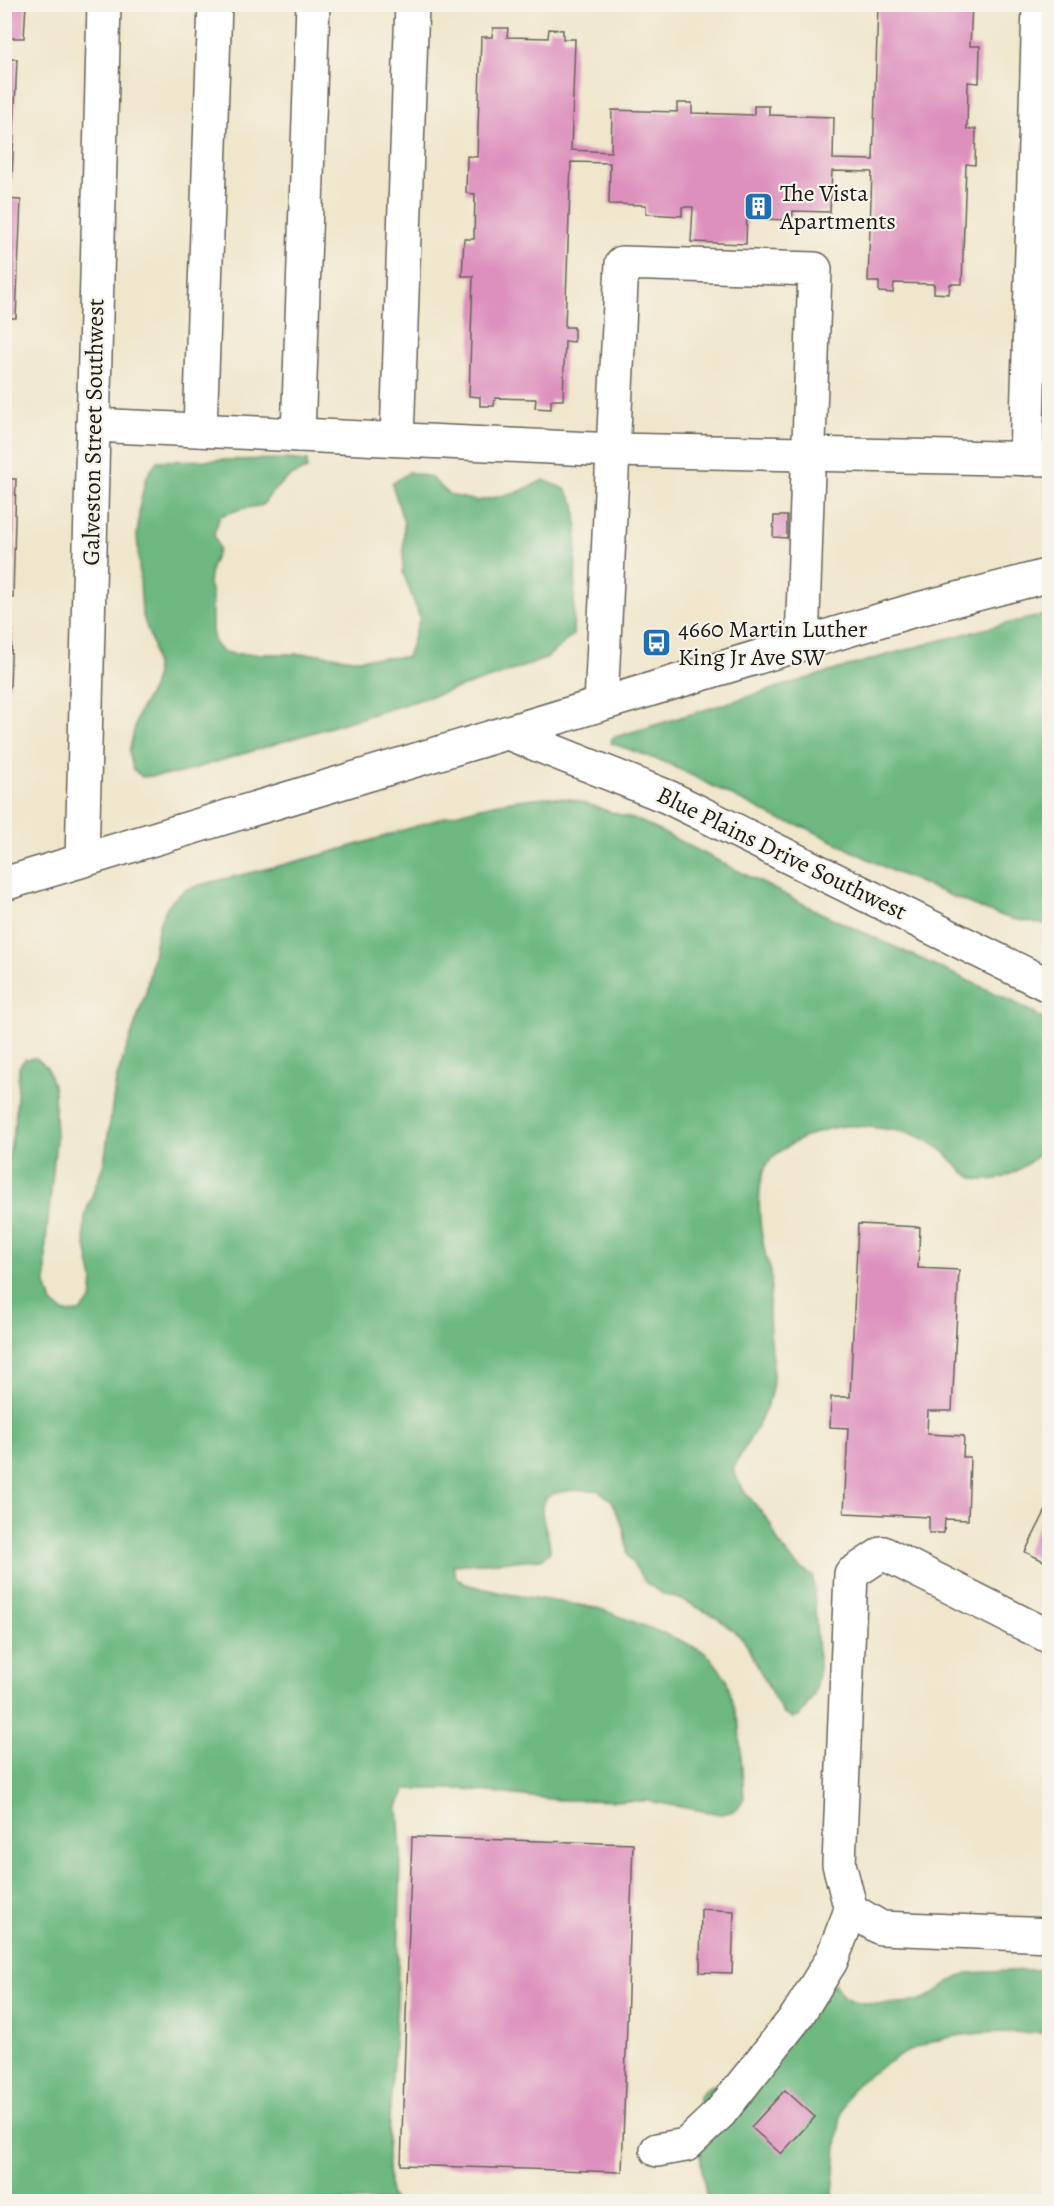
<svg xmlns="http://www.w3.org/2000/svg" width="1054" height="2206" viewBox="0 0 1054 2206" font-family="Alegreya,serif">
  <style>
    .forest { fill: #6cb880; stroke: #446a4e; stroke-width: 1.5 }
    .building { fill: #dd90be }
    .lines { fill: none; stroke-linecap: round; stroke-linejoin: round }
    .minor-casing { stroke: #66635a; stroke-width: 36 }
    .minor { stroke: #fff; stroke-width: 33 }
    .labels { text-anchor: middle; dominant-baseline: central; stroke-width: 4.5; stroke-linejoin: round; paint-order: stroke }
    .poi-label { font-size: 24px; fill: #1c1c1c; stroke: #f7f3e8; text-anchor: start }
    .street-label { font-size: 24px; fill: #1c1c1c; stroke: #f7f3e8 }
  </style>
  <rect width="100%" height="100%" fill="#f7f3e8"/>
  <filter id="ink" filterUnits="userSpaceOnUse"><feTurbulence type="fractalNoise" baseFrequency=".0167" numOctaves="2"/><feDisplacementMap in="SourceGraphic" scale="12" xChannelSelector="R" yChannelSelector="G"/><feConvolveMatrix kernelMatrix="1 2 1 2 8 2 1 2 1" color-interpolation-filters="sRGB"/></filter>
  <filter id="wash" filterUnits="userSpaceOnUse"><feTurbulence type="fractalNoise" baseFrequency=".008" numOctaves="4" result="noise"/><feDisplacementMap in="SourceGraphic" scale="24" xChannelSelector="R" yChannelSelector="G"/><feGaussianBlur stdDeviation="1.35" result="paint"/><feColorMatrix in="noise" values="0 0 0 0 0 0 0 0 0 0 0 0 0 0 0 0 0 1.4 0 .05"/><feComposite in="paint" operator="in"/></filter>
  <g filter="url(#wash)">
    <rect width="100%" height="100%" fill="#efe6cc"/>
    <g class="forest">
      <path d="M286 459 307 461V469C288 475 273 489 263 505L241 509 220 516 214 534 219 549 211 568 209 584 212 593V631L215 644 221 651 234 654H319L353 659 407 657 420 618 403 572 404 523 392 484 409 472 430 477 450 495 477 501 516 493 544 480 565 489 575 504 577 527 573 635 545 659 497 676 177 774 142 777 133 769 129 752 138 714 152 688 156 674 153 646 142 613 137 535 140 504 146 478 157 461Z"/>
      <path d="M1049 614V925L1012 919 987 911 892 871 807 828 780 820 669 764 611 743 612 738C757 695 901 646 1049 614Z"/>
      <path d="M549 797 571 799 642 822 821 913 1010 1000 1049 1022V1144C1033 1161 1009 1182 983 1180 965 1179 956 1163 944 1152 921 1134 905 1131 877 1128 866 1127 855 1125 845 1126 821 1128 793 1141 774 1156 753 1173 759 1227 765 1252 766 1259 770 1266 771 1273 773 1287 768 1301 769 1314 769 1335 774 1357 773 1378 773 1407 746 1443 733 1469L741 1487 770 1523 778 1542 796 1565 813 1576 819 1668 814 1695 799 1717 792 1718 783 1714 743 1639 716 1617 685 1601 663 1594 646 1583 628 1556 624 1530 612 1501 598 1490C582 1490 540 1487 542 1510 542 1525 551 1537 550 1552L541 1559 453 1565 456 1577 465 1584 502 1593 598 1608 675 1638 701 1650 711 1658 726 1678 739 1726 744 1798C738 1810 733 1813 720 1814L649 1801 559 1800 464 1789H406L398 1806 401 1857 397 2002 387 2152 390 2196 395 2201H5L4 1181 15 1123 19 1067 25 1059 36 1058 47 1067 54 1089 56 1140 46 1241V1284L52 1303 65 1313 79 1312 91 1301 93 1280 84 1236 85 1215 104 1163 116 1080 146 992 159 924 167 907 175 898 185 890 200 885C247 873 295 863 342 849 411 830 477 800 549 797Z"/>
      <path d="M1049 1969V2033C983 2031 935 2029 878 2069 867 2077 853 2084 847 2097 836 2118 836 2175 832 2201H707L701 2164 699 2096 708 2087 723 2082 754 2060 834 1983C837 1988 841 1995 846 1998 861 2007 913 2005 928 1997 944 1989 949 1978 968 1973Z"/>
    </g>
    <g id="blocks">
      <g class="building">
        <path d="M4 4H26L24 38H4Z"/>
        <path d="M878 4H972L970 46H980L979 83 968 82 967 129H976L975 165 966 164 962 284H950L949 294 934 293V284L894 283 893 293 879 292V282H868L872 172 832 171 830 212 793 211 792 220 756 219 757 209H747L746 244 691 242 693 207H682V216L646 214V205L609 204 610 163 571 162 565 327H574V342L565 341 563 400H551V409L535 408 536 399 495 398 494 406H480V397L469 396 473 276H462L464 239H474L475 194 466 193 467 156 477 157 481 37H492L493 28H508L507 37 548 38 549 29 563 30V39H575L571 150 611 152 612 110 677 112V103H692V113L754 115V106H769V115L834 117 833 159 873 160Z"/>
        <path d="M4 59H17L12 178H4Z"/>
        <path d="M4 199 21 200 16 318H4Z"/>
        <path d="M4 479H16L13 598 4 597Z"/>
        <path d="M774 516H787V538L773 537Z"/>
        <path d="M4 628H12L10 687H4Z"/>
        <path d="M858 1224 920 1227 918 1268 959 1270 952 1411H928L927 1434 964 1436 963 1457H970L968 1520 945 1519 944 1533H929V1517L844 1513 848 1428 830 1427 831 1397H850Z"/>
        <path d="M1050 1502V1564L1025 1552Z"/>
        <path d="M412 1837 633 1844 622 2172 401 2165Z"/>
        <path d="M701 1909 734 1911 732 1973 700 1972Z"/>
        <path d="M785 2090 815 2117 781 2154 751 2127Z"/>
      </g>
    </g>
  </g>
  <g filter="url(#ink)">
    <use href="#blocks" fill-opacity="0" stroke="#66635a" stroke-width="1.5"/>
    <g class="lines">
      <defs>
        <g id="minor">
          <path d="M93 425 613 450 1050 459"/>
          <path d="M200 430 215 4"/>
          <path d="M298 435 313 4"/>
          <path d="M397 439 412 4"/>
          <path d="M1026 459 1039 4"/>
          <path d="M601 704 622 263 815 269 802 644"/>
          <path d="M508 733 668 797 1050 986"/>
          <path d="M82 860 104 4"/>
          <path d="M4 884 911 611 1050 575"/>
          <path d="M1050 1637 883 1553 851 1574 839 1864 851 1910 881 1928 1050 1935"/>
          <path d="M657 2150 686 2145 720 2113 797 2016 831 1961 851 1910"/>
        </g>
      </defs>
      <use href="#minor" class="minor-casing"/>
      <use href="#minor" class="minor"/>
    </g>
  </g>
  <defs>
    <symbol id="building-square" viewBox="-11 -11 22 22"><rect x="-9" y="-9" width="18" height="18" rx="4" fill="#1f6fb2" stroke="#f7f3e8"/><path d="M-4-6H4V6H1V3H-1V6H-4ZM-2.5-4.3h1.7v1.8h-1.7ZM.8-4.3h1.7v1.8H.8ZM-2.5-1h1.7V.8h-1.7ZM.8-1h1.7V.8H.8Z" fill="#fff"/></symbol>
    <symbol id="bus-square" viewBox="-11 -11 22 22"><rect x="-9" y="-9" width="18" height="18" rx="4" fill="#1f6fb2" stroke="#f7f3e8"/><path d="M-5-6H5V4H4V6H2V4H-2V6H-4V4H-5ZM-3.5-4V0h7V-4ZM-3.5 1.2v1.5H-2V1.2ZM2 1.2v1.5H3.5V1.2Z" fill="#fff"/></symbol>
  </defs>
  <g fill-rule="evenodd">
    <use href="#building-square" x="742" y="190" width="33" height="33"/>
    <use href="#bus-square" x="640" y="626" width="33" height="33"/>
  </g>
  <g class="labels">
    <g class="poi-label">
      <text x="780" y="193">The Vista<tspan x="780" dy="28">Apartments</tspan></text>
      <text x="678" y="629">4660 Martin Luther<tspan x="678" dy="28">King Jr Ave SW</tspan></text>
    </g>
    <g class="street-label">
      <text transform="translate(93 432) rotate(-89)">Galveston Street Southwest</text>
      <text transform="translate(782 853) rotate(26)">Blue Plains Drive Southwest</text>
    </g>
  </g>
  <rect width="1054" height="2206" fill="none" stroke="#f7f3e8" stroke-width="24"/>
</svg>
